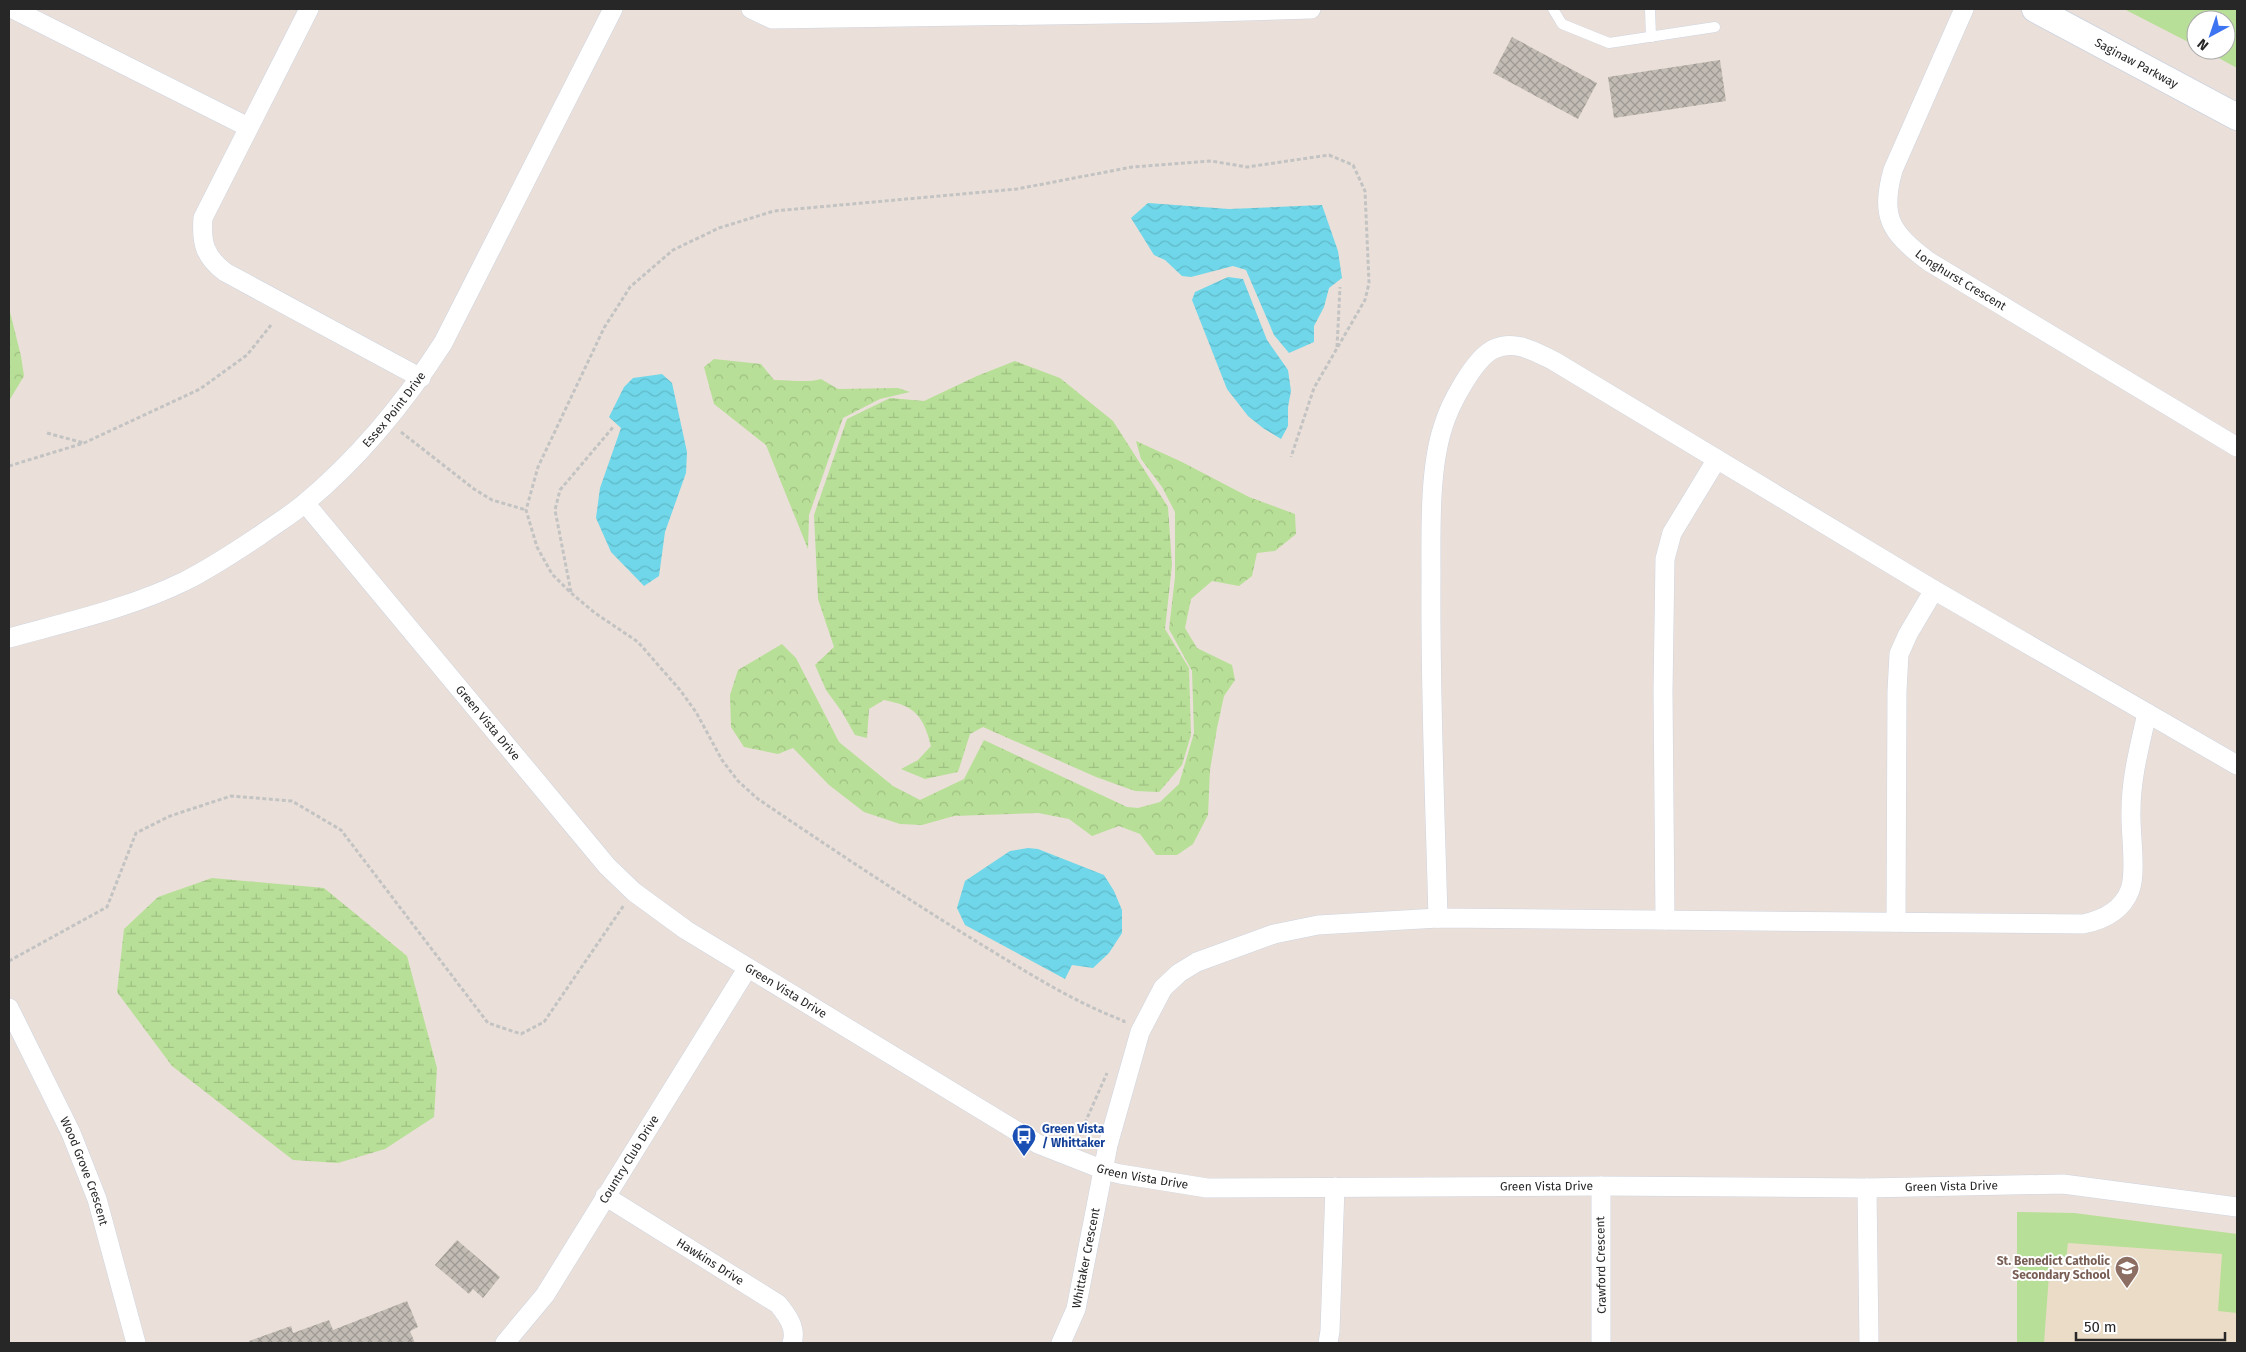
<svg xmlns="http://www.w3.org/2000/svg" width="2246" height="1352" viewBox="0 0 2246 1352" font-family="'Fira Sans',sans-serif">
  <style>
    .education { fill: #ebdcc8 }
    .grass { fill: #b8df97 }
    .forest { fill: url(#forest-crowns) }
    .wetland { fill: url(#wetland-marsh) }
    .water { fill: url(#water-waves) }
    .building { fill: url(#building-cross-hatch) }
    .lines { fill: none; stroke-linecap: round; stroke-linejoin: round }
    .lane-casing { stroke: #ced4e0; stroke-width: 11 }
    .street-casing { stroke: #ced4e0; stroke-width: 20 }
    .secondary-casing { stroke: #ced4e0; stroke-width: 28 }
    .path { stroke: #c3c3c3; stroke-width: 3; stroke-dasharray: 4 2.5; stroke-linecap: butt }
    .lane { stroke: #fff; stroke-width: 10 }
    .street { stroke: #fff; stroke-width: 19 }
    .secondary { stroke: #fff; stroke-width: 26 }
    .labels { text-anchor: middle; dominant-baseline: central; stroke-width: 4; stroke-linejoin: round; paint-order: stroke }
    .street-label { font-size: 12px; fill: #272727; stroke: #fff }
    .transit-label { font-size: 12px; font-weight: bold; fill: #164399; stroke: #fff; text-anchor: start }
    .education-label { font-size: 12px; font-weight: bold; fill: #785e54; stroke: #fff; text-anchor: end }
  </style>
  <defs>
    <pattern id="forest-crowns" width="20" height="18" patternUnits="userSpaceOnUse" patternTransform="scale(1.25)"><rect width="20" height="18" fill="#b8df97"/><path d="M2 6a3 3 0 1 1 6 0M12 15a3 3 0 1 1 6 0" fill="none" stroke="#9ebf82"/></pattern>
    <pattern id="wetland-marsh" width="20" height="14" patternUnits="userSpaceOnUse" patternTransform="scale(1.25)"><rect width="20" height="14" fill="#b8df97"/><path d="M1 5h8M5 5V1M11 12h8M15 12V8" fill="none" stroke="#9ebf82"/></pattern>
    <pattern id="water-waves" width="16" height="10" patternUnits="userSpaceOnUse" patternTransform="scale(1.25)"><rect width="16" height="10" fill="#6fd7e9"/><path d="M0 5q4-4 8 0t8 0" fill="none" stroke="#60b9c8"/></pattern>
    <pattern id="building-cross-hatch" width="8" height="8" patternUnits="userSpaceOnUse" patternTransform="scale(1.25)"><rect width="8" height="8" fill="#c2bcb5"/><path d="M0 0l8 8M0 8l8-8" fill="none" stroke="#9e9993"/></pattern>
  </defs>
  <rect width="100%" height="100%" fill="#eae0d9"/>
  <path class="education" d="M2017 1212 2074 1213 2237 1234V1343H2017Z"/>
  <g class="grass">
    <path d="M2124 9H2237V68L2204 50H2226V20H2196V46Z"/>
    <path d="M2017 1212 2074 1213 2237 1234V1313L2218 1311 2222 1254 2068 1243 2066 1260 2064 1262 2050 1261 2044 1343H2017Z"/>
  </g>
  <g class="forest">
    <path d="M9 308 21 356 24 376 9 401Z"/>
    <path d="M714 359 761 364 774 380C790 380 807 383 821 379L838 389 898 388 910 392 880 399 843 418 809 515 808 549 766 445 714 404 704 367Z"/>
    <path d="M1136 441 1182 462 1249 497 1295 514 1296 534 1275 551 1257 553 1252 576 1239 586 1212 581 1191 599 1185 628 1197 648 1232 665 1235 680 1224 696 1217 728 1210 770 1208 815 1193 844 1177 855H1156L1140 834 1119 826 1092 836 1069 819 1038 813 954 816 922 825 900 824 864 812 829 785 793 748 778 754 744 747 731 727 730 695 738 670 782 644 796 658 839 742 893 786 920 800 964 779 984 740 1127 807 1138 808 1160 802 1179 784 1194 733 1192 671 1169 629 1175 577V512L1162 487 1141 459Z"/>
  </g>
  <g class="wetland">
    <path d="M1015 361 1060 378 1113 421 1168 507 1172 565 1165 629 1189 668 1191 735 1182 765 1159 792 1135 791 1096 777 983 727 970 734 958 772 925 779 901 769 918 760 931 746C923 715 915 706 884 700L869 709 867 738 855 735 842 712 826 690 815 665 834 647 818 599 814 515 847 419 890 398 924 401 977 376Z"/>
    <path d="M212 878 324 888 407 956 437 1068 434 1117 385 1149 338 1163 293 1160 172 1066 117 992 124 929 158 897Z"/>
  </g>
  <g class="water">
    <path d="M1148 203 1229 209 1322 205 1338 251 1342 278 1329 288 1324 307 1314 326V342L1289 353 1274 335 1246 270 1233 266 1191 277 1182 276 1165 260 1154 255 1131 218Z"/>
    <path d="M1228 277 1243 279 1267 340 1288 370 1291 391 1288 407V426L1281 439 1263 428 1248 416 1227 389 1192 300 1195 292Z"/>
    <path d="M662 374 672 383 687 452 686 473 665 532 659 576 644 586 611 552 596 518 600 488 621 428 609 417 624 387 633 378Z"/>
    <path d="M1028 848 1038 849 1104 875 1114 891 1122 910V933L1109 953 1093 968 1072 965 1065 979 965 925 957 908 965 881 1010 851Z"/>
  </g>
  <g class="building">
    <path d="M1512 37 1597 83 1578 119 1493 73Z"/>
    <path d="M1720 60 1726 101 1614 118 1608 77Z"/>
    <path d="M457 1240 500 1277 483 1298 473 1289 469 1294 435 1265Z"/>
    <path d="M407 1301 418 1327 410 1331 415 1343H250L249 1341 291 1326 293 1333 329 1320 333 1330Z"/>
  </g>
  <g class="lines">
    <defs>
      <g id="lane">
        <path d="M1553 9 1562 24 1609 43 1715 27"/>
        <path d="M1650 9 1651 37"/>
      </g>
      <g id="street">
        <path d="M13 9 248 127"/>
        <path d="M309 9 203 218C201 243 205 257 225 272L421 378"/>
        <path d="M751 9 772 19 1176 13 1311 9"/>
        <path id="s1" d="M1964 9 1893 170C1880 217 1890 232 1928 261L2237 447"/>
        <path id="s2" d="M305 503 607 866 634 892 686 930 1038 1144 1104 1170 1120 1174 1207 1188 1601 1186 1867 1188 2063 1184 2237 1207"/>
        <path id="s3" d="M9 638C67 622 130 608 185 581 211 568 235 552 259 536 274 525 291 515 305 503 359 458 405 402 443 343L613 9"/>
        <path d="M1438 918C1435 805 1430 691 1431 577 1431 533 1429 469 1443 427 1449 406 1474 358 1494 349 1515 339 1535 352 1554 361L1934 590 2237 765"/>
        <path d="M1665 920 1663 691 1665 559 1672 533 1717 459"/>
        <path d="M1896 922 1897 691 1899 654 1908 634 1934 590"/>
        <path id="s4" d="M9 1008 71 1133 97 1199 136 1343"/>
        <path d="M1867 1188 1869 1343"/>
        <path id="s5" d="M605 1196 778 1304C787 1315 797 1328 792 1343"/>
        <path id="s6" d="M505 1343 545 1295 747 969"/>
        <path id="s7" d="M1061 1343 1076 1309 1108 1145 1140 1032 1163 988 1179 973 1197 962 1274 934 1318 925 1438 918 2083 924C2103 920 2122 911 2130 890 2137 872 2130 832 2131 811 2131 777 2140 745 2147 713"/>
        <path d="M1328 1343 1330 1331 1335 1187"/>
        <path d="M1601 1343V1186"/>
      </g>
      <g id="secondary">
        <path id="s8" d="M2035 9 2237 117"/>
      </g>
    </defs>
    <use href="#lane" class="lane-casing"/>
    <use href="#street" class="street-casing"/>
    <use href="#secondary" class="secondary-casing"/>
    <g class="path">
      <path d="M1337 347 1340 287"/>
      <path d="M401 432 474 489 492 500 526 510"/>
      <path d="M47 433 84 443"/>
      <path d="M9 466 84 443 200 389 247 355 271 325"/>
      <path d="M571 592 555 510 560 490 614 426"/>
      <path d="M9 961 107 907 136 833 170 816 231 796 292 801 341 830 488 1023 521 1034 544 1022 624 905"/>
      <path d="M1124 1023V1021C1071 1001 1022 969 974 940 901 895 829 847 758 799L738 781 722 760 696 712 680 690 638 642 595 613 571 593 552 574 537 547 526 510 538 467 604 328 630 287 673 250 719 228 774 211 1017 189 1132 167 1211 161 1247 167 1329 155 1353 165 1365 191 1369 283 1365 300 1314 388 1291 457"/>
      <path d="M1077 1141 1107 1073"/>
    </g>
    <use href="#lane" class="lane"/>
    <use href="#street" class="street"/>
    <use href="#secondary" class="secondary"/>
  </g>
  <defs>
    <symbol id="bus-pin" viewBox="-11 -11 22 30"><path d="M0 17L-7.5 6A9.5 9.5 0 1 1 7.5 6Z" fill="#1a4fb4" stroke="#fff"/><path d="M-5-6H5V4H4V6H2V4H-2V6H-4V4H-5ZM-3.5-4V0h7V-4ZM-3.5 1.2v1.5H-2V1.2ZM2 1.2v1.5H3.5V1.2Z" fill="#fff"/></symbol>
    <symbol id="school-pin" viewBox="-11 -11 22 30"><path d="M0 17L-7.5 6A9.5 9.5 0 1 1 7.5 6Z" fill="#8d6e63" stroke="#fff"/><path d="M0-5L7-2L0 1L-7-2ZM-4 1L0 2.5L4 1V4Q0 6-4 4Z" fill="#fff"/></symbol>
  </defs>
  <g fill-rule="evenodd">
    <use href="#bus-pin" x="1010" y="1122" width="28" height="38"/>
    <use href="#school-pin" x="2113" y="1254" width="28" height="38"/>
  </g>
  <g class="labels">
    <g class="street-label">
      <text stroke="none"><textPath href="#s8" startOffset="115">Saginaw Parkway</textPath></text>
      <text stroke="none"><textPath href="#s1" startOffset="321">Longhurst Crescent</textPath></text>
      <text stroke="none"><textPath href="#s3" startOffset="458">Essex Point Drive</textPath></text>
      <text stroke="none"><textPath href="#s2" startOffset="286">Green Vista Drive</textPath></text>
      <text stroke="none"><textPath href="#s2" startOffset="691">Green Vista Drive</textPath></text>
      <text stroke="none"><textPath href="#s6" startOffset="222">Country Club Drive</textPath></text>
      <text stroke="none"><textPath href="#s4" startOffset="180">Wood Grove Crescent</textPath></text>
      <text stroke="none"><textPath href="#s2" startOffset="1096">Green Vista Drive</textPath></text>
      <text stroke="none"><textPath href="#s2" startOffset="1501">Green Vista Drive</textPath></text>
      <text stroke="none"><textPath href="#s2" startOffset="1906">Green Vista Drive</textPath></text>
      <text stroke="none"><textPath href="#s7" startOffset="89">Whittaker Crescent</textPath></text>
      <text stroke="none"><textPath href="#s5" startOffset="124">Hawkins Drive</textPath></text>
      <text transform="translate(1601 1265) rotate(-91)">Crawford Crescent</text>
    </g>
    <g class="transit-label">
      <text x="1042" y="1129">Green Vista<tspan x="1042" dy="14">/ Whittaker</tspan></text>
    </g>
    <g class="education-label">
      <text x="2110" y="1261">St. Benedict Catholic<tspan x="2110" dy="14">Secondary School</tspan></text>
    </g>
  </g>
  <rect width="2246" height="1352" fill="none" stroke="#272727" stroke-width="20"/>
  <g transform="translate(2211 35) rotate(220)"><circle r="24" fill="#ffffff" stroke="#a9a9a9"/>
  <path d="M0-4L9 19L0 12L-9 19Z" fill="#3d74f2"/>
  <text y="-8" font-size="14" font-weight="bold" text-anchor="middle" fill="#272727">N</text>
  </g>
  <path d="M2076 1332v8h149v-8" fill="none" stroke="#272727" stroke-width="2.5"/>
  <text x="2084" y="1332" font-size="15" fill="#272727" stroke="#ffffff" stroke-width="4" paint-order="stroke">50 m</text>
</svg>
